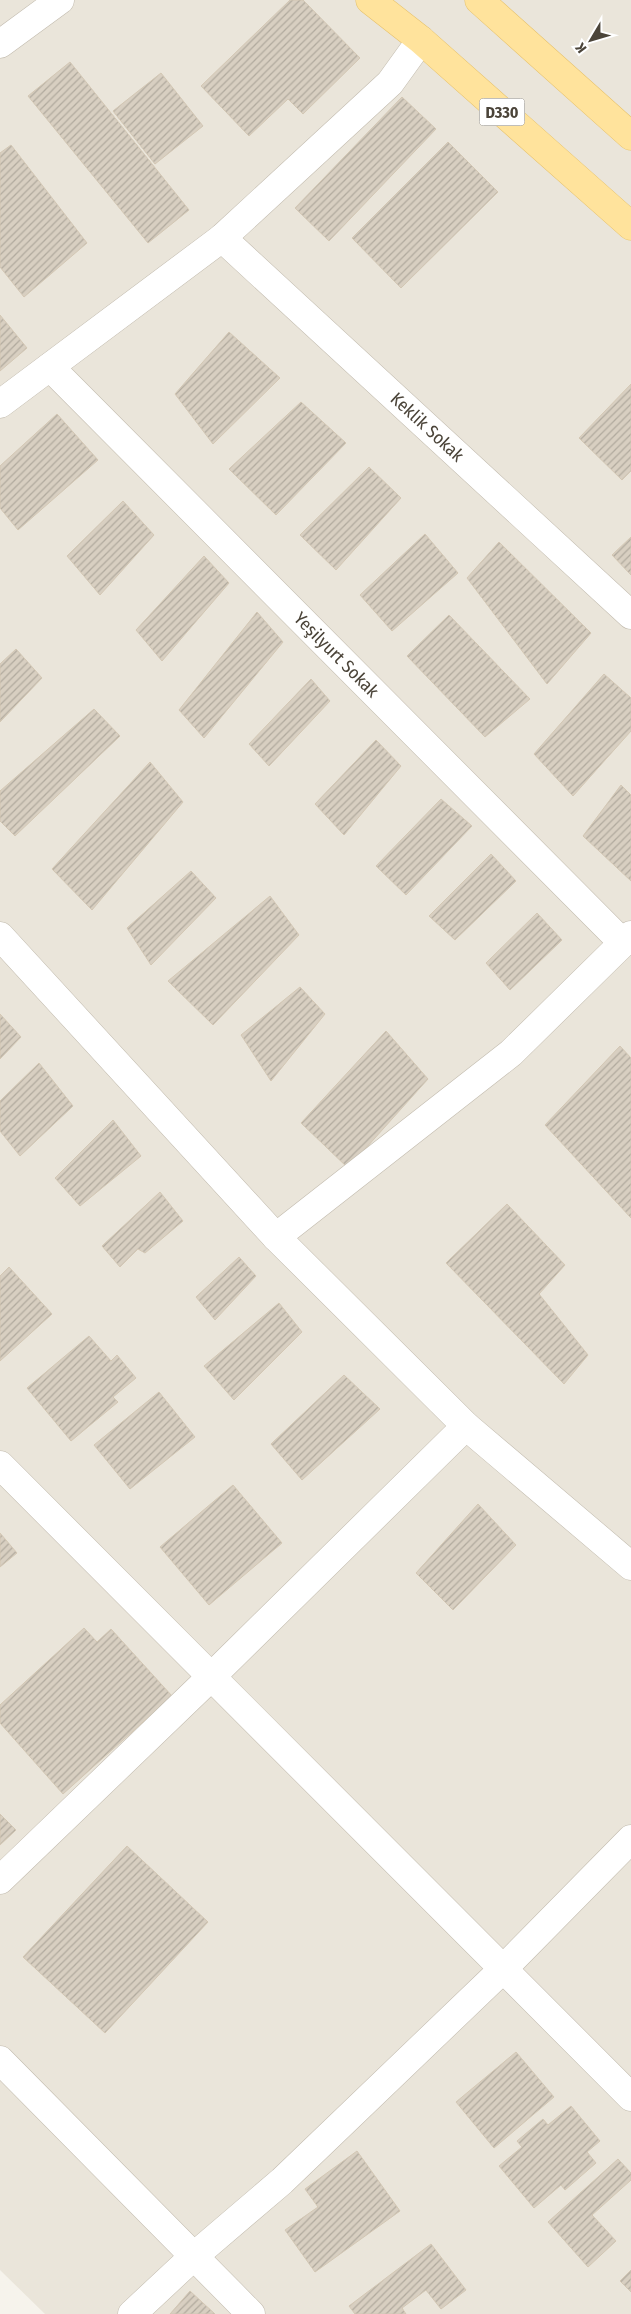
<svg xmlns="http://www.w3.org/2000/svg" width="631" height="2314" viewBox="0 0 631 2314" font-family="'Fira Sans Condensed',sans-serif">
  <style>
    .residential { fill: #eae5da }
    .building { fill: url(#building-hatch); stroke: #d3c7b4 }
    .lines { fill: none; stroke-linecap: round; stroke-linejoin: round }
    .minor-casing { stroke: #c2bbae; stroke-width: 29 }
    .primary-casing { stroke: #e6c16a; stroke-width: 29 }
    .minor { stroke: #fff; stroke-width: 28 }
    .primary { stroke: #ffe39c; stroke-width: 28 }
    .labels { text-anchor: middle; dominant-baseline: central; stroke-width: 4; stroke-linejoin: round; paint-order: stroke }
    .shield { fill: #fff; stroke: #817c74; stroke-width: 1 }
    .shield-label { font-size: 16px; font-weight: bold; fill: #4b4439 }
    .street-label { font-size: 18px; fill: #4b4439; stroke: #fff }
  </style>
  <defs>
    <pattern id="building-hatch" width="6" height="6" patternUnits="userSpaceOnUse" patternTransform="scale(1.25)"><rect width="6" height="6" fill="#d8cfc1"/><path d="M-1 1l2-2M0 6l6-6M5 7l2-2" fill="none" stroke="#b1aa9e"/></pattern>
  </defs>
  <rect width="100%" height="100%" fill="#f6f3ec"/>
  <path class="residential" d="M0 0H631V2314H45L0 2270Z"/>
  <g class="building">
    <path d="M290 0H303L360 58 303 114 288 99 249 136 201 86Z"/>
    <path d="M70 62 189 210 148 243 28 96Z"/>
    <path d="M161 73 203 126 155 164 113 111Z"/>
    <path d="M402 97 436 129 329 241 295 208Z"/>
    <path d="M448 142 498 192 401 288 352 238Z"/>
    <path d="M11 145 87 243 24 297 0 267V153Z"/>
    <path d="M0 315 27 348 0 371Z"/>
    <path d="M229 332 280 378 213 444 175 394Z"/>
    <path d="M631 384V471L622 480 579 438Z"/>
    <path d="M301 402 346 443 276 515 229 469Z"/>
    <path d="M57 414 98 460 18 530 0 508V466Z"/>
    <path d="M369 467 401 498 336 570 300 535Z"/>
    <path d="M123 501 154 535 100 595 67 556Z"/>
    <path d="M425 534 458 573 392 631 360 595Z"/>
    <path d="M631 537V575L612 555Z"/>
    <path d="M499 542 591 633 547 684 467 578Z"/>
    <path d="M204 556 229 583 162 661 136 630Z"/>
    <path d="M257 612 283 642 204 738 179 710Z"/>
    <path d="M449 615 530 699 485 737 407 656Z"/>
    <path d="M16 649 42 678 0 722V664Z"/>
    <path d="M604 674 631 698V731L573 796 534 754Z"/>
    <path d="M311 679 330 701 269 766 249 744Z"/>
    <path d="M94 709 120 736 15 836 0 821V791Z"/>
    <path d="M376 740 401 766 344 835 315 804Z"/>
    <path d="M150 762 183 802 92 910 52 869Z"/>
    <path d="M621 785 631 795V881L583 836Z"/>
    <path d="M441 799 472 826 406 895 376 866Z"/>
    <path d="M491 854 516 881 455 940 429 916Z"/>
    <path d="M191 871 216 898 151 965 127 928Z"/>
    <path d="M270 896 299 935 213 1025 168 981Z"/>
    <path d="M537 913 562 940 510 990 486 963Z"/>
    <path d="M300 987 325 1014 271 1081 241 1035Z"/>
    <path d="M0 1014 21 1037 0 1059Z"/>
    <path d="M386 1031 428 1079 348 1168 301 1123Z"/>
    <path d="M620 1046 631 1058V1218L545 1125Z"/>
    <path d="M39 1063 73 1106 20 1156 0 1131V1101Z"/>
    <path d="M113 1120 141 1156 80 1206 55 1178Z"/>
    <path d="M160 1192 183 1221 145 1253 138 1249 120 1267 102 1246Z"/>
    <path d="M507 1204 565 1265 539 1294 588 1355 564 1384 446 1263Z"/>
    <path d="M239 1257 256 1276 215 1320 196 1297Z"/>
    <path d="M9 1267 52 1314 0 1361V1276Z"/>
    <path d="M279 1303 302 1332 234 1400 204 1366Z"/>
    <path d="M89 1336 111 1361 117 1355 136 1378 113 1397 118 1402 71 1441 27 1388Z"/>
    <path d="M344 1375 380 1409 302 1480 271 1444Z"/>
    <path d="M159 1392 195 1437 130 1489 94 1445Z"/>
    <path d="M233 1485 282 1543 209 1605 160 1547Z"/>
    <path d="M478 1504 516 1545 453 1610 416 1573Z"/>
    <path d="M0 1533 17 1553 0 1567Z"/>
    <path d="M84 1628 97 1642 111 1629 172 1696 63 1794 0 1723V1705Z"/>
    <path d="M0 1814 16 1830 0 1845Z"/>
    <path d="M127 1846 208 1922 105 2033 23 1957Z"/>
    <path d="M516 2052 554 2097 494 2148 456 2102Z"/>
    <path d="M571 2106 600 2141 587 2152 596 2163 565 2190 561 2185 534 2208 499 2166 522 2147 517 2141 543 2119 548 2125Z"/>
    <path d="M357 2151 400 2211 315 2272 285 2230 318 2207 305 2189Z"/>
    <path d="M618 2159 631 2173V2180L592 2215 616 2241 588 2267 548 2222Z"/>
    <path d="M431 2244 466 2290 441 2309 426 2290 402 2308 406 2314H355L349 2306Z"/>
    <path d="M631 2270V2292L620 2281Z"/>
    <path d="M190 2291 215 2314H170Z"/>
  </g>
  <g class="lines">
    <defs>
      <g id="minor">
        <path d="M0 44 60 0"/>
        <path id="s1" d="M222 238 631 615"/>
        <path id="s2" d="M50 367 623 943"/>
        <path d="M0 404 222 238 390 83 421 40"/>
        <path d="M0 936 276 1237 466 1426 631 1566"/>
        <path d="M276 1237 511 1053 631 935"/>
        <path d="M0 1465 631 2097"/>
        <path d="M0 1880 211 1677 466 1426"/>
        <path d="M0 2060 251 2314"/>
        <path d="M132 2314 193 2257 282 2181 503 1969 631 1839"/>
      </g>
      <g id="primary">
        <path d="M370 0 421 40 631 226"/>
        <path d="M479 0 631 136"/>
      </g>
    </defs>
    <use href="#minor" class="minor-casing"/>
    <use href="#primary" class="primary-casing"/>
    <use href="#minor" class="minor"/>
    <use href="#primary" class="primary"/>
  </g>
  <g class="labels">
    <rect class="shield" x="479.5" y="98.5" width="45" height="27" rx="4"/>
    <g class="shield-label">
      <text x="502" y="112">D330</text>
    </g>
    <g class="street-label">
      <text stroke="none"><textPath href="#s1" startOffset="279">Keklik Sokak</textPath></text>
      <text stroke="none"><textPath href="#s2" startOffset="406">Yeşilyurt Sokak</textPath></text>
    </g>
  </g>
  <g transform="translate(591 40) rotate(232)" stroke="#ffffff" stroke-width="4" paint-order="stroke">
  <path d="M0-4L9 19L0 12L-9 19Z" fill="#4b4439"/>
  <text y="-8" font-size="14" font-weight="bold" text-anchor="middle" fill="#4b4439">K</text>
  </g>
</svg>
